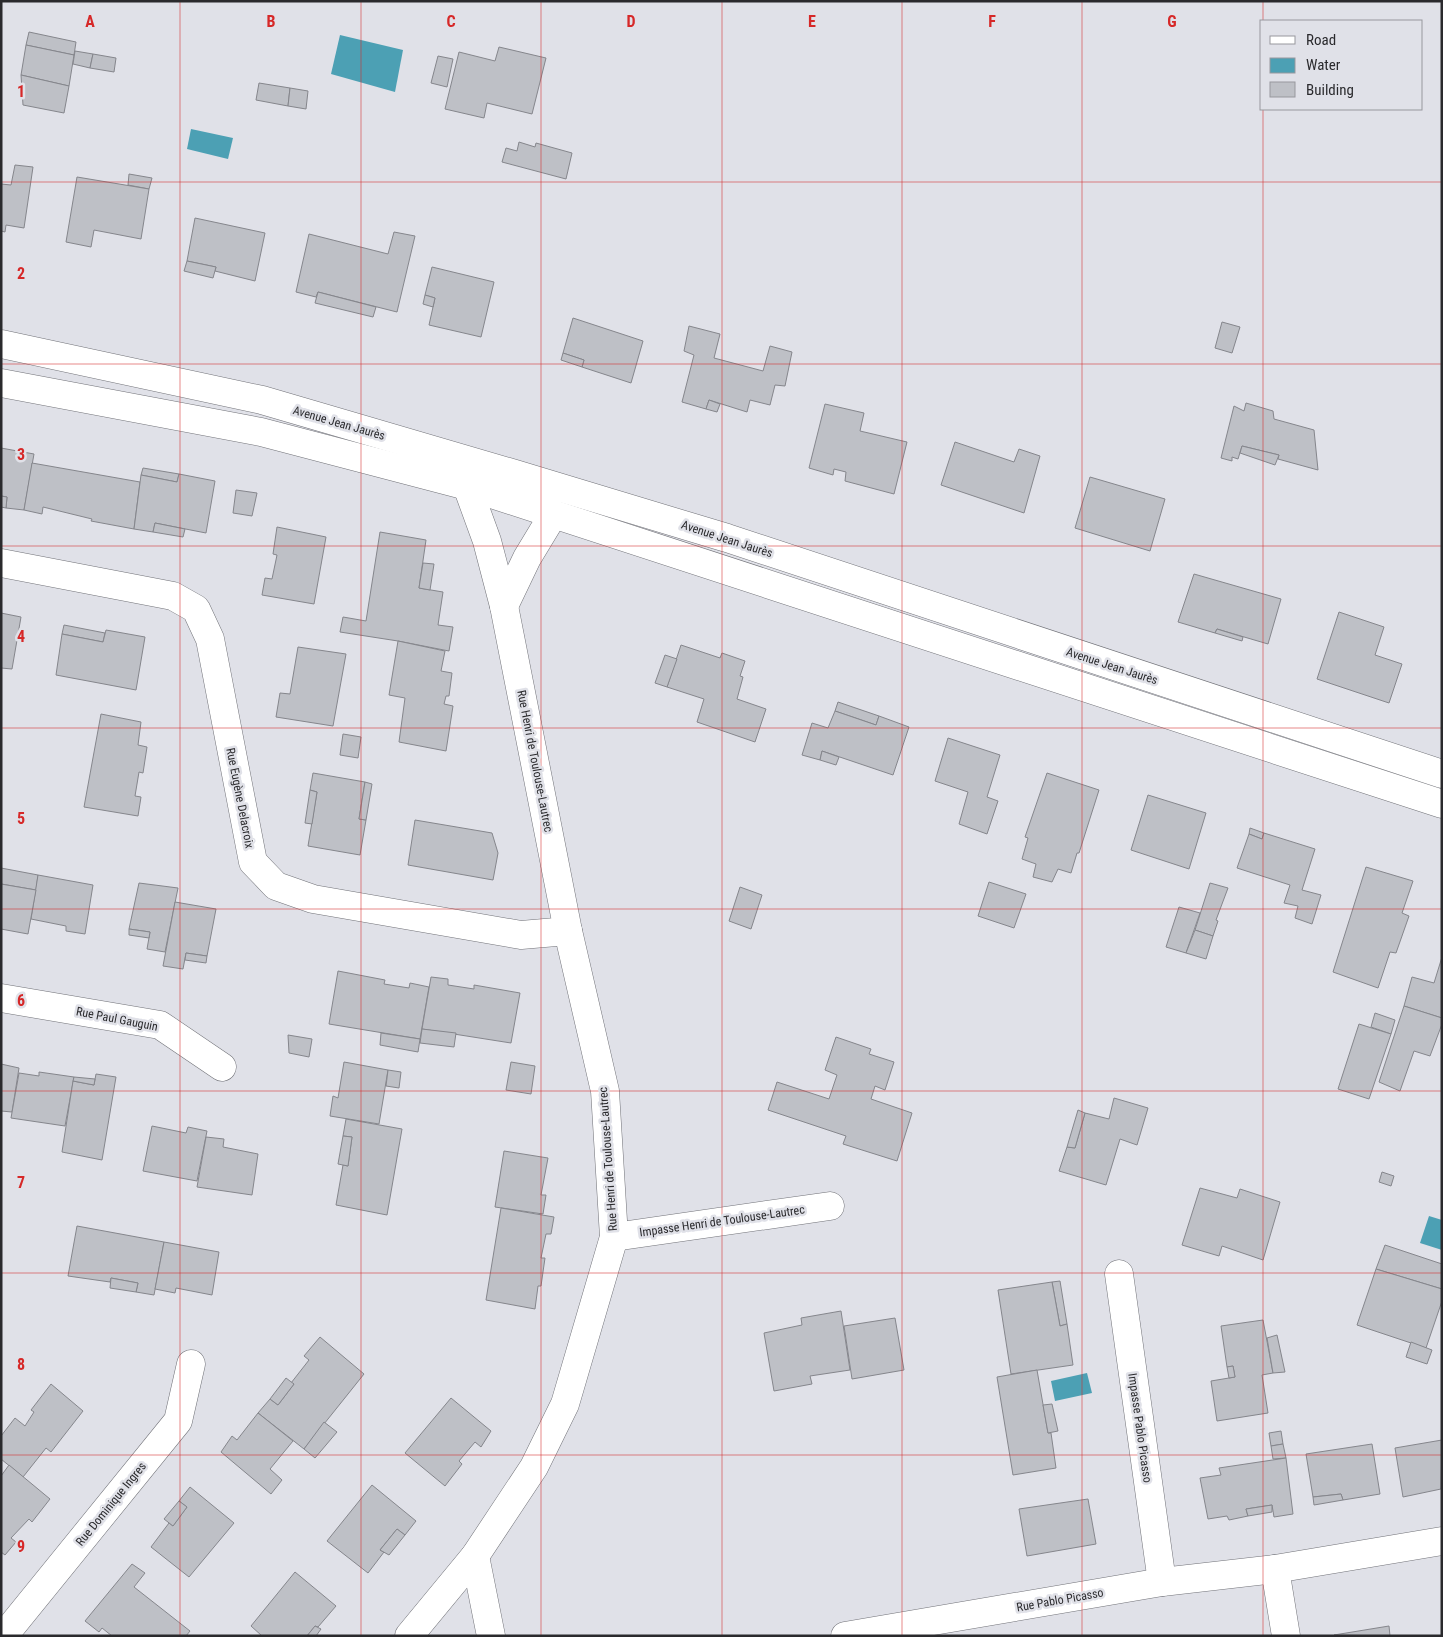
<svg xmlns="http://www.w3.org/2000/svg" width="1443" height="1637" viewBox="0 0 1443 1637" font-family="'Roboto Condensed',sans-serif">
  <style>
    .water { fill: #4ca0b4 }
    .building { fill: #bec0c6; stroke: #85868c }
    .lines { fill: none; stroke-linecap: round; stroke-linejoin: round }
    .street-casing { stroke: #717278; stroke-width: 29 }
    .secondary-casing { stroke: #717278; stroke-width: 29 }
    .street { stroke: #fff; stroke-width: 28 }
    .secondary { stroke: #fff; stroke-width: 28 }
    .grid { fill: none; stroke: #d62828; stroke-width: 1; stroke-opacity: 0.55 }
    .labels { text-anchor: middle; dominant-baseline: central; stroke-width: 5; stroke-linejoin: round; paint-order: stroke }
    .street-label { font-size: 12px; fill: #2a2a2d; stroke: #e0e1e8 }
    .grid-label { font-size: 16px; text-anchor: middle; font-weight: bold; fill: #d62828; stroke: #e0e1e8; stroke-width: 5; stroke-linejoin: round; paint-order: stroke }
  </style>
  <rect width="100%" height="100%" fill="#e0e1e8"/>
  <g class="water">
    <path d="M340 35 403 50 395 92 331 74Z"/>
    <path d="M191 129 233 138 228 159 187 149Z"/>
    <path d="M1429 1216 1442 1220V1250L1420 1243Z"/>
    <path d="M1087 1373 1092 1393 1055 1401 1051 1381Z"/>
  </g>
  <g class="building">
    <path d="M29 32 76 42 74 55 26 45Z"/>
    <path d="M26 45 74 55 69 86 21 75Z"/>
    <path d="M499 47 546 58 532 114 487 103 484 118 445 109 459 52 495 61Z"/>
    <path d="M75 51 93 54 90 68 73 64Z"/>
    <path d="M93 54 116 58 114 72 90 68Z"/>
    <path d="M438 56 453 59 447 87 431 83Z"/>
    <path d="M21 75 69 86 64 113 23 105Z"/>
    <path d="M259 83 290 88 288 106 256 100Z"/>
    <path d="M290 88 308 91 306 109 288 106Z"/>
    <path d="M519 142 535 147 536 143 572 153 566 179 502 162 506 148 517 151Z"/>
    <path d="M15 165 33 167 24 228 6 225 5 232 1 231V184L11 185Z"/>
    <path d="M129 174 152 178 149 189 128 185Z"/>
    <path d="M77 177 149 189 141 239 94 230 91 247 66 242Z"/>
    <path d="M195 218 265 233 255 281 215 271 216 267 187 261Z"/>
    <path d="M394 232 415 236 397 312 318 292 316 297 296 292 309 234 388 254Z"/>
    <path d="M187 261 216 267 213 278 184 271Z"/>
    <path d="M432 267 494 282 481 337 429 325 435 298 425 295Z"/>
    <path d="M318 292 376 307 373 317 315 303Z"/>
    <path d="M425 295 435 298 433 307 423 304Z"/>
    <path d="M573 318 643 341 631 383 582 367 584 360 563 353Z"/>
    <path d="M1222 322 1240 327 1232 353 1215 348Z"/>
    <path d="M689 326 720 334 714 358 763 371 770 346 792 352 785 386 775 385 770 405 750 400 747 412 709 400 706 409 682 402 694 355 684 351Z"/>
    <path d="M563 353 584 360 582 367 561 360Z"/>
    <path d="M709 400 720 404 717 412 706 409Z"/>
    <path d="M1246 403 1273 411 1274 419 1314 430 1318 470 1278 459 1279 455 1242 446 1238 459 1232 457V461L1221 458 1234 406 1244 411Z"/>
    <path d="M825 404 864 413 860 431 907 442 894 494 845 481 846 472 834 469 833 475 809 468Z"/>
    <path d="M955 442 1014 462 1019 449 1040 456 1024 513 941 485Z"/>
    <path d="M1242 446 1279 455 1275 465 1240 453Z"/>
    <path d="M1 448 34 454 24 510 6 508 7 497 1 496Z"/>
    <path d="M32 463 140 482 134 529 91 521 92 519 43 507 42 514 24 510Z"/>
    <path d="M143 468 179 474 177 482 141 475Z"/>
    <path d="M179 474 215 481 206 533 155 523 153 532 134 529 141 475 177 482Z"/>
    <path d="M1090 477 1165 499 1150 551 1075 528Z"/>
    <path d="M236 490 257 493 252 516 233 513Z"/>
    <path d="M1 496 7 497 6 508 1 507Z"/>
    <path d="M155 523 185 529 183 537 153 532Z"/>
    <path d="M277 527 326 537 314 604 262 595 265 578 272 579 277 555 273 554Z"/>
    <path d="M380 532 426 540 419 588 443 592 438 625 453 627 449 651 398 641 340 632 343 617 366 621Z"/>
    <path d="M423 563 434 564 430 590 419 588Z"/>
    <path d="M1194 574 1281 599 1268 644 1217 629 1215 633 1178 622Z"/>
    <path d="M1339 612 1384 627 1375 655 1402 664 1389 703 1317 679Z"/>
    <path d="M1 613 21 617 12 669 1 668Z"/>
    <path d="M64 625 105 633 103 642 62 634Z"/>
    <path d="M1217 629 1243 637 1242 641 1215 633Z"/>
    <path d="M106 630 145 637 136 690 56 675 62 634 103 642Z"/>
    <path d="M398 641 445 651 441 671 452 673 449 696H446L444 704 453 706 446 751 399 742 405 698 389 695Z"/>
    <path d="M681 645 720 658 722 653 745 661 740 676 743 677 737 699 766 709 755 742 697 722 704 699 667 687Z"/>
    <path d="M298 647 346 654 333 726 276 717 280 693 290 694Z"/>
    <path d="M665 655 677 659 667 687 655 683Z"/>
    <path d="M838 702 879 716 876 725 835 711Z"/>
    <path d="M835 711 876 725 879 716 909 727 893 775 822 751 820 760 802 755 812 723 828 728Z"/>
    <path d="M101 714 141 722 138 745 147 747 143 773 139 772 135 796 141 797 138 816 84 807Z"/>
    <path d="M343 734 361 737 358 758 340 755Z"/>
    <path d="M948 738 1000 755 987 797 998 801 987 834 959 824 968 792 935 781Z"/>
    <path d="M822 751 839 757 836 765 820 760Z"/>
    <path d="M313 773 365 782 359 819 366 820 360 855 308 846 317 792 310 790Z"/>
    <path d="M1047 773 1099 790 1079 853H1077L1071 873 1058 869 1052 882 1033 877 1036 864 1022 859 1028 838 1025 837Z"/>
    <path d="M365 782 372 784 366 820 359 819Z"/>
    <path d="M310 790 317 792 312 824 305 823Z"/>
    <path d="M1148 795 1206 813 1189 869 1131 850Z"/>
    <path d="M415 820 492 833 498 853 493 880 408 865Z"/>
    <path d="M1250 828 1264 833 1262 839 1249 834Z"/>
    <path d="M1264 833 1315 849 1302 890 1321 895 1312 924 1295 918 1298 906 1284 903 1290 885 1237 868 1249 834 1262 839Z"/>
    <path d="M1366 867 1413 881 1402 913 1409 916 1396 953 1390 952 1378 988 1333 972Z"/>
    <path d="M1 868 38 875 36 890 1 884Z"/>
    <path d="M38 875 93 885 85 934 66 931V926L31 919Z"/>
    <path d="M989 882 1026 894 1014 928 978 916Z"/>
    <path d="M139 883 178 888 165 952 147 949 150 932 129 929Z"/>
    <path d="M1210 883 1228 888 1216 920 1218 921 1213 936 1195 930Z"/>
    <path d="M1 884 36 890 28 934 1 929Z"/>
    <path d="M740 887 762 895 751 929 729 921Z"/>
    <path d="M175 902 216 909 207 956 186 953 183 969 163 966Z"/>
    <path d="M1179 907 1200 913 1186 953 1166 947Z"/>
    <path d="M129 929 150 932 149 938 129 935Z"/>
    <path d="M1195 930 1213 936 1206 959 1186 953Z"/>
    <path d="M186 953 207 956 206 963 185 960Z"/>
    <path d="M1442 957V1018L1404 1006 1412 977 1434 983Z"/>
    <path d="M338 971 385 980 384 984 409 988 410 983 429 987 420 1039 329 1024Z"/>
    <path d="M431 977 448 979V985L474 989V985L520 993 511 1043 422 1029Z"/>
    <path d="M1404 1006 1442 1018V1024L1430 1056 1414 1051 1400 1091 1379 1082Z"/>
    <path d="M1375 1013 1395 1020 1391 1034 1371 1027Z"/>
    <path d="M1359 1024 1391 1034 1369 1099 1338 1089Z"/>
    <path d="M422 1029 456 1033 454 1047 420 1043Z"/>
    <path d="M381 1033 420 1039 418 1052 380 1045Z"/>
    <path d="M288 1035 312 1039 309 1057 289 1053Z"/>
    <path d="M836 1037 871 1049 869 1054 894 1062 885 1090 875 1086 871 1099 912 1113 897 1161 843 1144 846 1136 768 1110 777 1082 829 1099 837 1075 825 1070Z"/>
    <path d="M344 1062 388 1070 379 1124 330 1116 333 1096 338 1098Z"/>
    <path d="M511 1062 535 1066 531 1094 506 1090Z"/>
    <path d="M1 1064 19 1068 12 1112 1 1111Z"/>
    <path d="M388 1070 401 1072 399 1088 386 1086Z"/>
    <path d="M39 1072 74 1077 65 1126 11 1118 19 1073 39 1076Z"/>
    <path d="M96 1074 116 1077 102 1160 62 1152 73 1081 94 1085Z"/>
    <path d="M74 1077 95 1079 94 1085 73 1081Z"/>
    <path d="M1114 1098 1148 1108 1137 1145 1120 1139 1106 1185 1059 1171 1067 1147 1075 1148 1085 1113 1109 1119Z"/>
    <path d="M1078 1110 1085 1113 1075 1148 1067 1147Z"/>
    <path d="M346 1119 402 1129 387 1215 336 1205 343 1165 348 1166 352 1137 343 1136Z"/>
    <path d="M152 1126 186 1133 188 1127 207 1131 197 1181 143 1171Z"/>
    <path d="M343 1136 352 1137 348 1166 338 1164Z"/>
    <path d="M206 1137 224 1139 223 1147 258 1154 252 1195 197 1187Z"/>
    <path d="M504 1151 548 1158 541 1195H546L543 1214 495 1207Z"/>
    <path d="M1382 1172 1394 1176 1391 1186 1379 1182Z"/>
    <path d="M1200 1188 1237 1198 1240 1189 1280 1202 1263 1260 1222 1246 1219 1256 1182 1245Z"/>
    <path d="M501 1208 554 1217 551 1234H546L541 1258H545L541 1286H538L535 1309 486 1300Z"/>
    <path d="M77 1226 164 1242 154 1295 136 1292 138 1283 111 1278 110 1282 68 1276Z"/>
    <path d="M164 1242 219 1252 212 1295 176 1288 175 1293 155 1289Z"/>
    <path d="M1385 1245 1442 1264V1289L1376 1269Z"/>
    <path d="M1376 1269 1442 1289V1301L1426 1348 1357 1325Z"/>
    <path d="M111 1278 138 1283 136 1292 110 1288Z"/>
    <path d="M1060 1281 1067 1324 1060 1326 1052 1282Z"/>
    <path d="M1052 1282 1060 1326 1067 1324 1073 1365 1011 1374 998 1290Z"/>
    <path d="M841 1311 850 1370 810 1376 812 1384 774 1391 764 1333 802 1325 801 1318Z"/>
    <path d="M895 1318 904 1370 852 1379 844 1326Z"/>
    <path d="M1263 1320 1273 1373 1262 1375 1268 1413 1217 1421 1211 1381 1235 1377 1233 1366 1227 1367 1221 1326Z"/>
    <path d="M1277 1335 1285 1372 1273 1373 1267 1338Z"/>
    <path d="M320 1337 364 1374 304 1449 258 1413 270 1399 278 1405 294 1384 291 1383 309 1360 304 1356Z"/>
    <path d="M1411 1342 1432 1350 1427 1364 1406 1357Z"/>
    <path d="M1233 1366 1235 1377 1229 1378 1227 1367Z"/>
    <path d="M1037 1370 1048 1433H1051L1056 1468 1013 1475 997 1377Z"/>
    <path d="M286 1378 294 1384 278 1405 270 1399Z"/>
    <path d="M51 1384 83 1411 51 1452 46 1448 23 1477 1 1459V1436L15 1418 25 1426 34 1412 31 1410Z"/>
    <path d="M451 1398 491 1431 481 1447 475 1442 459 1461 462 1464 445 1486 405 1453Z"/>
    <path d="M1052 1404 1058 1431 1048 1433 1043 1405Z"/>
    <path d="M258 1413 293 1441 270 1469 282 1480 271 1494 221 1452 232 1436 237 1440Z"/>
    <path d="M324 1422 337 1432 315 1458 304 1449Z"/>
    <path d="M1281 1431 1283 1444 1271 1446 1269 1433Z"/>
    <path d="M1442 1440 1441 1489 1403 1497 1395 1448Z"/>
    <path d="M1283 1444 1286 1458 1273 1459 1271 1446Z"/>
    <path d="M1372 1444 1380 1494 1343 1500 1341 1494 1313 1497 1306 1454Z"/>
    <path d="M1286 1458 1293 1514 1274 1517 1272 1505 1246 1509 1248 1516 1229 1520 1227 1516 1208 1519 1200 1478 1221 1475 1219 1468Z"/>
    <path d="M9 1465 50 1499 32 1522 29 1519 11 1538 16 1542 5 1555 1 1552V1476Z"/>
    <path d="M372 1485 416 1521 405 1535 397 1529 380 1550 384 1552 368 1573 327 1541Z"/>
    <path d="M190 1487 234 1523 189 1577 151 1547 169 1523 173 1526 187 1507 179 1501Z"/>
    <path d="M1341 1494 1343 1500 1314 1505 1313 1497Z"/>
    <path d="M1088 1499 1096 1544 1027 1556 1019 1509Z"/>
    <path d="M179 1501 187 1507 173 1526 164 1519Z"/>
    <path d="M1272 1505V1512L1248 1516 1246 1509Z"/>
    <path d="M397 1529 405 1535 389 1555 380 1550Z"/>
    <path d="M132 1564 145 1573 134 1587 190 1631 186 1636H112L102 1628 99 1632 85 1621Z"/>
    <path d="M295 1572 336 1606 318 1627 315 1626 307 1636H262L251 1626Z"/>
    <path d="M315 1626 321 1629 316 1636H307Z"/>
    <path d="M1389 1626 1390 1636 1334 1635Z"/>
  </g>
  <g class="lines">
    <defs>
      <g id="street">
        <path d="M1 563 173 596 196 609 210 639 253 862 276 886 313 899 521 935 568 931"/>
        <path d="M504 606 527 558 553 515 536 496"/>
        <path d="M1 998 160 1025 222 1067"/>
        <path d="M614 1237 830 1206"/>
        <path d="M1119 1274 1162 1582"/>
        <path d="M475 1556 491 1636"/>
        <path d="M1275 1569 1286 1636"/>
        <path d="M6 1633 178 1421 191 1364"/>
        <path d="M409 1636 475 1556 534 1467 565 1404 614 1237 605 1091 568 931 504 606 487 541 467 486 486 481"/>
        <path d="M845 1636 1162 1582 1275 1569 1442 1541"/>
      </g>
      <g id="secondary">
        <path d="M1 344 262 400 515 474 727 538 1442 774"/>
        <path d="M1 383 261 432 467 486 1442 804"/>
      </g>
    </defs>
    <use href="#street" class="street-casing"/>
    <use href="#secondary" class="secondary-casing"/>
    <use href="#street" class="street"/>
    <use href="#secondary" class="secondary"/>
  </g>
  <path class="grid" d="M180 1V1636M361 1V1636M541 1V1636M722 1V1636M902 1V1636M1082 1V1636M1263 1V21M1263 109V1636M1 182H1442M1 364H1442M1 546H1442M1 728H1442M1 909H1442M1 1091H1442M1 1273H1442M1 1455H1442"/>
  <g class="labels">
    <g class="street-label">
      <text transform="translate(339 423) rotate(16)">Avenue Jean Jaurès</text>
      <text transform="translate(727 539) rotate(18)">Avenue Jean Jaurès</text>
      <text transform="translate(1112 666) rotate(18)">Avenue Jean Jaurès</text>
      <text transform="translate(535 761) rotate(79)">Rue Henri de Toulouse-Lautrec</text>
      <text transform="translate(240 798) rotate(79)">Rue Eugène Delacroix</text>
      <text transform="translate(117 1019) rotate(11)">Rue Paul Gauguin</text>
      <text transform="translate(608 1159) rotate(-94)">Rue Henri de Toulouse-Lautrec</text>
      <text transform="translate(722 1221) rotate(-8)">Impasse Henri de Toulouse-Lautrec</text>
      <text transform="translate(1140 1428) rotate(82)">Impasse Pablo Picasso</text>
      <text transform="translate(111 1504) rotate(-51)">Rue Dominique Ingres</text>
      <text transform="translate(1060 1600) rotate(-10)">Rue Pablo Picasso</text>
    </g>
  </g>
  <g class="grid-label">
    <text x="90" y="27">A</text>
    <text x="271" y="27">B</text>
    <text x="451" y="27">C</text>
    <text x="631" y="27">D</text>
    <text x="812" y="27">E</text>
    <text x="992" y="27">F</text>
    <text x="1172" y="27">G</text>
    <text x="21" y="97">1</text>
    <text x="21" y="279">2</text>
    <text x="21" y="460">3</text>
    <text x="21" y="642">4</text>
    <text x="21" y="824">5</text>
    <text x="21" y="1006">6</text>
    <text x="21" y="1188">7</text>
    <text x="21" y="1370">8</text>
    <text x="21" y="1552">9</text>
  </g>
  <rect width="1443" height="1637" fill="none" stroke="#2a2a2d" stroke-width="5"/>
  <rect x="1260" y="20" width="162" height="90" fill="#e0e1e8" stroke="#97989d"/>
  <rect x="1270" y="36" width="25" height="8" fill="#ffffff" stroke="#97989d"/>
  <text x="1306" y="45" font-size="15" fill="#2a2a2d">Road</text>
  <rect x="1270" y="58" width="25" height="15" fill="#4ca0b4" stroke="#97989d"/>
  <text x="1306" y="70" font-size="15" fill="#2a2a2d">Water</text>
  <rect x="1270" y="82" width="25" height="15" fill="#bec0c6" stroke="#97989d"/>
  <text x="1306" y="95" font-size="15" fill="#2a2a2d">Building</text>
</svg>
